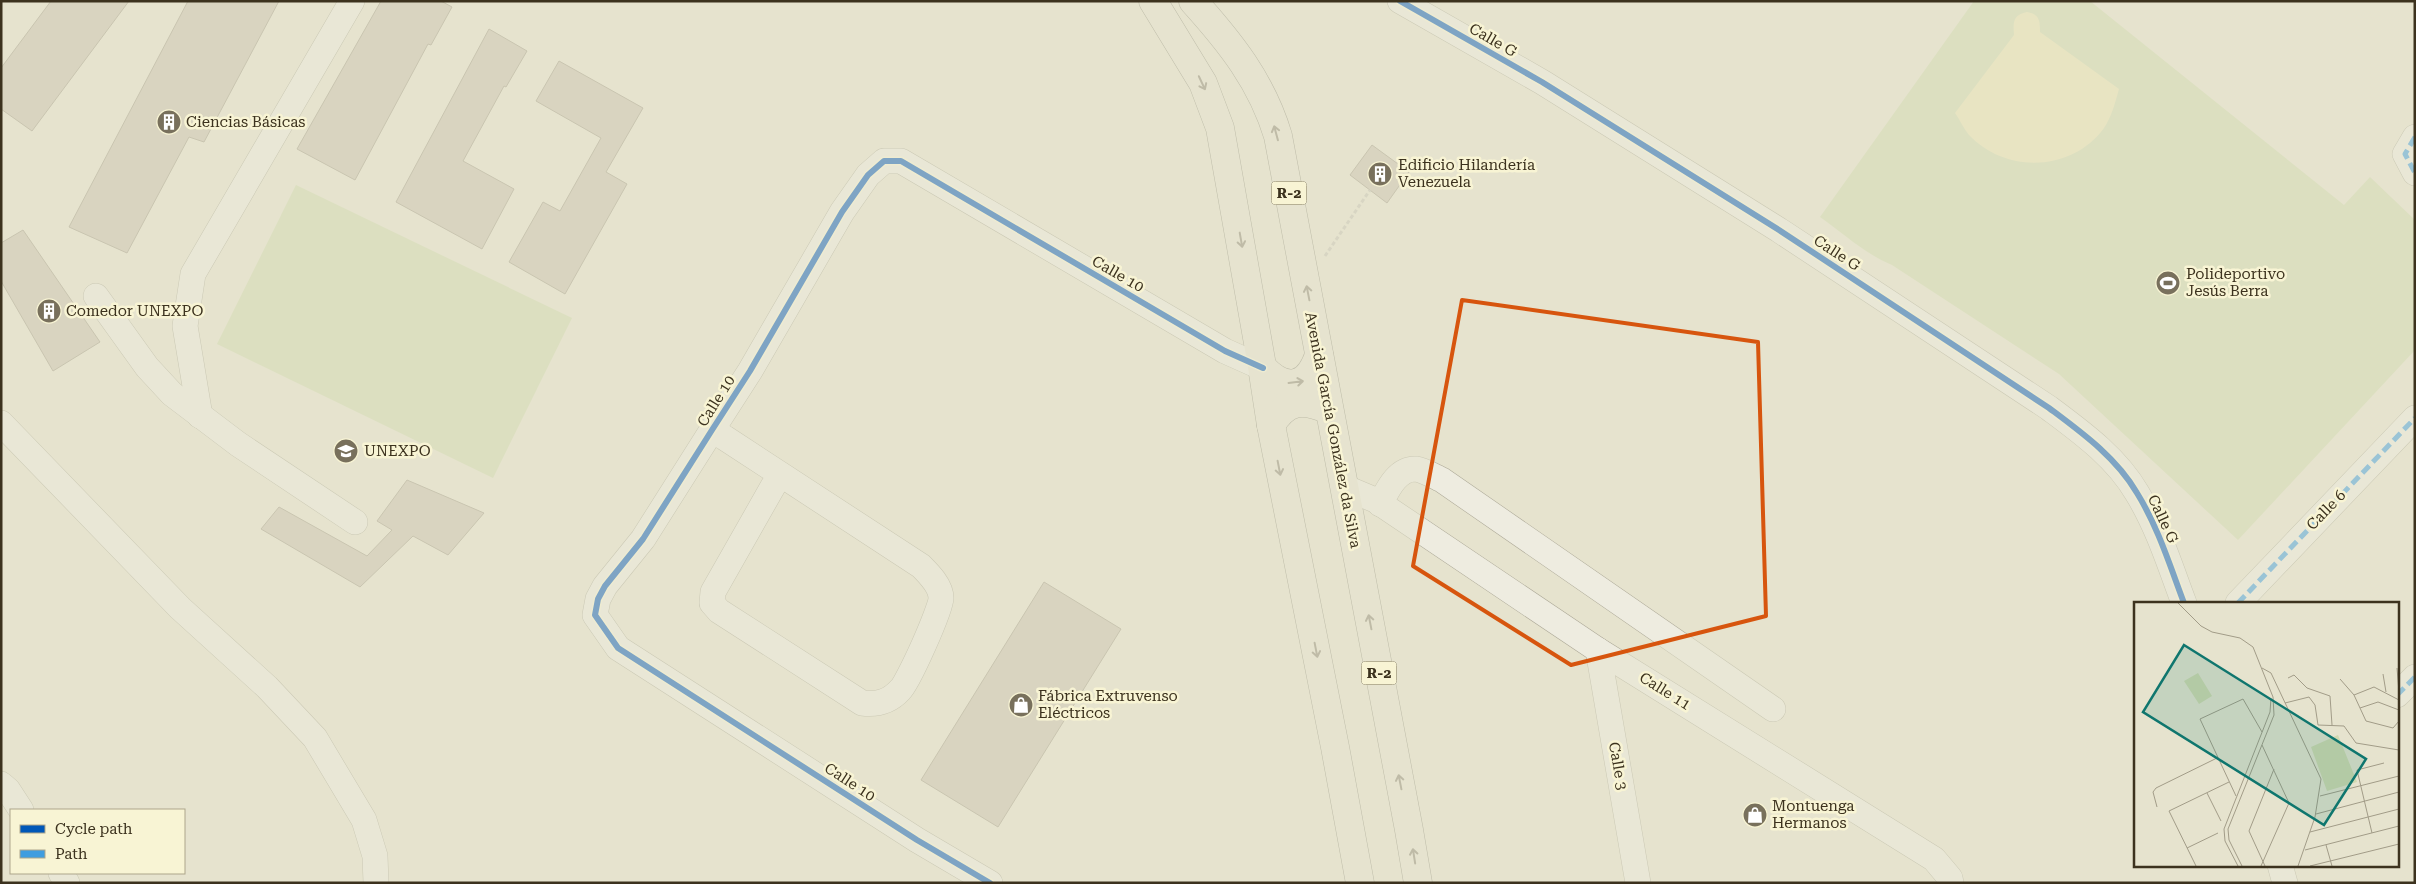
<svg xmlns="http://www.w3.org/2000/svg" width="2416" height="884" viewBox="0 0 2416 884" font-family="'Roboto Serif',serif">
  <style>
    .green { fill: #d1d9b0 }
    .sand { fill: #ebe5b4 }
    .building { fill: #cac2af; stroke: #a79f8d }
    .lines { fill: none; stroke-linecap: round; stroke-linejoin: round }
    .minor-casing { stroke: #aca897; stroke-width: 26 }
    .major-casing { stroke: #918d7e; stroke-width: 29 }
    .path { stroke: #c7c4b7; stroke-width: 3; stroke-dasharray: 4 2.5; stroke-linecap: butt }
    .minor { stroke: #eeece0; stroke-width: 25 }
    .major { stroke: #e6e3d1; stroke-width: 28 }
    .quiet { stroke: #3f9de0; stroke-width: 5; stroke-dasharray: 10 5; stroke-linecap: butt }
    .cycleway-casing { stroke: #f8f4d4; stroke-width: 9 }
    .cycleway { stroke: #0057b8; stroke-width: 6 }
    .oneway { stroke: #918a78 }
    .marked { fill: none; stroke: #d7550e; stroke-width: 4; stroke-linejoin: round }
    .labels { text-anchor: middle; dominant-baseline: central; stroke-width: 5; stroke-linejoin: round; paint-order: stroke }
    .shield { fill: #f8f4d4; stroke: #746c55; stroke-width: 1 }
    .shield-label { font-size: 14px; font-weight: bold; fill: #3c321e }
    .street-label { font-size: 15px; fill: #3c321e; stroke: #f8f4d4 }
    .poi-label { font-size: 15px; fill: #3c321e; stroke: #f8f4d4; text-anchor: start }
    .inset-road { fill: none; stroke: #a29c88; stroke-width: 1 }
    .view { fill: #0f766e; fill-opacity: 0.15; stroke: #0f766e; stroke-width: 2.5 }
    .inset-edge { fill: none; stroke: #3c321e; stroke-width: 2.5 }
  </style>
  <rect width="100%" height="100%" fill="#e6e3ce"/>
  <g class="green">
    <path d="M1974 1H2090L2344 205 2370 177 2415 220V350L2238 540 2059 374 1892 265C1865 254 1843 233 1820 217Z"/>
    <path d="M296 185 572 318 493 478 217 344Z"/>
  </g>
  <path class="sand" d="M2027 12C2039 14 2040 20 2040 32L2119 89C2115 103 2112 116 2104 128 2072 172 2006 174 1969 135 1964 129 1960 120 1955 113L2014 35C2013 22 2013 15 2027 12Z"/>
  <g class="building">
    <path d="M51 1H129L32 131 1 109V68Z"/>
    <path d="M188 1H279L204 142 189 137 127 253 69 227Z"/>
    <path d="M381 1H441L452 7 431 45 428 44 355 180 297 149Z"/>
    <path d="M489 29 527 51 506 87 504 86 463 161 514 189 482 249 396 202Z"/>
    <path d="M559 61 643 108 606 172 627 184 565 294 509 262 543 202 560 211 601 138 536 101Z"/>
    <path d="M1372 145 1409 172 1387 203 1350 175Z"/>
    <path d="M23 230 100 342 53 371 1 281V243Z"/>
    <path d="M407 480 484 513 448 555 413 536 360 587 261 529 279 507 367 556 392 530 377 521Z"/>
    <path d="M1044 582 1121 629 998 827 921 780Z"/>
  </g>
  <g class="lines">
    <defs>
      <g id="minor">
        <path d="M1400 1 1542 82 1779 230 2049 408C2081 432 2116 457 2137 493 2158 527 2170 566 2184 603"/>
        <path d="M2415 137 2405 154 2415 173"/>
        <path d="M96 296 147 367 172 394 238 444 355 522"/>
        <path d="M200 416 185 326 193 274 352 1"/>
        <path d="M1 423 180 608 267 687 315 738 364 820 375 856 376 883"/>
        <path d="M712 430 725 438 921 566C929 574 941 586 941 598 941 609 908 683 900 690 889 702 877 705 862 703L719 611 712 603 713 592 780 474"/>
        <path d="M1344 487 1375 500 1598 650 1934 859 1950 878 1951 883"/>
        <path d="M1380 504C1387 491 1397 468 1416 469 1424 470 1435 477 1442 480L1773 709"/>
        <path d="M2238 603 2415 418"/>
        <path d="M1598 650 1638 883"/>
        <path d="M2397 695 2415 677"/>
        <path d="M1 784 8 790 21 810"/>
        <path d="M2280 865 2285 883"/>
        <path d="M61 873 67 883"/>
        <path d="M990 883 917 840 618 648 595 615 598 599 605 586 643 539 712 430 750 371 842 212 868 175 884 161H901L1225 351 1263 368"/>
      </g>
      <g id="major">
        <path d="M1153 1 1203 83 1220 128 1261 360 1271 425 1335 747 1360 883"/>
        <path d="M1193 1C1230 42 1262 82 1278 136L1409 830 1418 883"/>
        <path d="M1263 368C1287 393 1308 387 1319 355"/>
        <path d="M1271 425C1287 399 1303 399 1329 410"/>
      </g>
    </defs>
    <use href="#minor" class="minor-casing"/>
    <use href="#major" class="major-casing"/>
    <path class="path" d="M1325 256 1370 190"/>
    <use href="#minor" class="minor"/>
    <use href="#major" class="major"/>
    <g class="quiet">
      <path d="M2415 137 2405 154 2415 173"/>
      <path d="M2238 603 2415 418"/>
      <path d="M2397 695 2415 677"/>
    </g>
    <defs>
      <g id="cycleway">
        <path d="M1400 1 1542 82 1779 230 2049 408C2081 432 2116 457 2137 493 2158 527 2170 566 2184 603"/>
        <path d="M990 883 917 840 618 648 595 615 598 599 605 586 643 539 712 430 750 371 842 212 868 175 884 161H901L1225 351 1263 368"/>
      </g>
    </defs>
    <use href="#cycleway" class="cycleway-casing"/>
    <use href="#cycleway" class="cycleway"/>
  </g>
  <defs><path id="oneway-shaft" d="M-6 0H5M1.5-3L5.5 0L1.5 3" fill="none" stroke-width="1.6" stroke-linecap="round" stroke-linejoin="round" transform="scale(1.25)"/></defs>
  <g class="oneway">
    <use href="#oneway-shaft" transform="translate(1202 83) rotate(65)"/>
    <use href="#oneway-shaft" transform="translate(1276 133) rotate(-105)"/>
    <use href="#oneway-shaft" transform="translate(1241 240) rotate(80)"/>
    <use href="#oneway-shaft" transform="translate(1308 293) rotate(-101)"/>
    <use href="#oneway-shaft" transform="translate(1296 382) rotate(-7)"/>
    <use href="#oneway-shaft" transform="translate(1279 468) rotate(79)"/>
    <use href="#oneway-shaft" transform="translate(1370 622) rotate(-101)"/>
    <use href="#oneway-shaft" transform="translate(1316 650) rotate(79)"/>
    <use href="#oneway-shaft" transform="translate(1400 782) rotate(-101)"/>
    <use href="#oneway-shaft" transform="translate(1414 856) rotate(-99)"/>
  </g>
  <path d="M0 0H2416V884H0ZM1462 300 1758 342 1766 616 1571 665 1413 566Z" fill="#e6e3ce" fill-opacity=".55" fill-rule="evenodd"/>
  <path class="marked" d="M1462 300 1758 342 1766 616 1571 665 1413 566Z"/>
  <defs>
    <symbol id="building-disc" viewBox="-11 -11 22 22"><circle r="9.5" fill="#78705c" stroke="#f8f4d4"/><path d="M-4-6H4V6H1V3H-1V6H-4ZM-2.5-4.3h1.7v1.8h-1.7ZM.8-4.3h1.7v1.8H.8ZM-2.5-1h1.7V.8h-1.7ZM.8-1h1.7V.8H.8Z" fill="#fff"/></symbol>
    <symbol id="stadium-disc" viewBox="-11 -11 22 22"><circle r="9.5" fill="#78705c" stroke="#f8f4d4"/><path d="M0-5a6.5 5 0 1 0 0 10a6.5 5 0 1 0 0-10ZM-3.5-1.8h7v3.6h-7Z" fill="#fff"/></symbol>
    <symbol id="university-disc" viewBox="-11 -11 22 22"><circle r="9.5" fill="#78705c" stroke="#f8f4d4"/><path d="M0-5L7-2L0 1L-7-2ZM-4 1L0 2.5L4 1V4Q0 6-4 4Z" fill="#fff"/></symbol>
    <symbol id="shop-disc" viewBox="-11 -11 22 22"><circle r="9.5" fill="#78705c" stroke="#f8f4d4"/><path d="M-5-2.5h2.3a2.7 3.5 0 0 1 5.4 0H5L5.5 6h-11ZM-1.5-2.5h3a1.5 2.3 0 0 0-3 0Z" fill="#fff"/></symbol>
  </defs>
  <g fill-rule="evenodd">
    <use href="#building-disc" x="155" y="108" width="28" height="28"/>
    <use href="#building-disc" x="1366" y="160" width="28" height="28"/>
    <use href="#stadium-disc" x="2154" y="269" width="28" height="28"/>
    <use href="#building-disc" x="35" y="297" width="28" height="28"/>
    <use href="#university-disc" x="332" y="437" width="28" height="28"/>
    <use href="#shop-disc" x="1007" y="691" width="28" height="28"/>
    <use href="#shop-disc" x="1741" y="801" width="28" height="28"/>
  </g>
  <g class="labels">
    <g class="shield">
      <rect x="1271.5" y="181.5" width="35" height="23" rx="4"/>
      <rect x="1361.5" y="661.5" width="35" height="23" rx="4"/>
    </g>
    <g class="shield-label">
      <text x="1289" y="193">R-2</text>
      <text x="1379" y="673">R-2</text>
    </g>
    <g class="street-label">
      <text transform="translate(1493 40) rotate(30)">Calle G</text>
      <text transform="translate(1837 253) rotate(33)">Calle G</text>
      <text transform="translate(1118 274) rotate(30)">Calle 10</text>
      <text transform="translate(716 401) rotate(-58)">Calle 10</text>
      <text transform="translate(1333 430) rotate(79)">Avenida García González da Silva</text>
      <text transform="translate(2326 510) rotate(-46)">Calle 6</text>
      <text transform="translate(2163 519) rotate(65)">Calle G</text>
      <text transform="translate(1665 691) rotate(32)">Calle 11</text>
      <text transform="translate(1618 766) rotate(80)">Calle 3</text>
      <text transform="translate(850 782) rotate(33)">Calle 10</text>
    </g>
    <g class="poi-label">
      <text x="186" y="122">Ciencias Básicas</text>
      <text x="1398" y="165">Edificio Hilandería<tspan x="1398" dy="17">Venezuela</tspan></text>
      <text x="2186" y="274">Polideportivo<tspan x="2186" dy="17">Jesús Berra</tspan></text>
      <text x="66" y="311">Comedor UNEXPO</text>
      <text x="364" y="451">UNEXPO</text>
      <text x="1038" y="696">Fábrica Extruvenso<tspan x="1038" dy="17">Eléctricos</tspan></text>
      <text x="1772" y="806">Montuenga<tspan x="1772" dy="17">Hermanos</tspan></text>
    </g>
  </g>
  <g transform="translate(2134 602)">
    <rect width="265" height="265" fill="#e6e3ce"/>
    <path d="M64 71 78 94 65 102 50 79ZM204 133 223 180 193 189 177 145Z" fill="#d1d9b0"/>
    <path class="inset-road" d="M44 1 67 24 78 30 106 36 119 45 139 95 140 113 94 227 95 238 108 264M128 66 137 71 187 177 181 215 164 264M263 66 265 90M249 72 252 90M154 76 160 73 173 86 196 94 198 123M206 77 220 93 232 119 259 126 265 119M220 93 240 85 265 98M151 101 175 95 181 103 184 123 210 124 222 141 265 148M226 106 244 100 265 108M73 191 87 219M102 194 66 117 109 97 128 130M186 194 265 174M23 205 19 190 22 186 83 156M182 212 265 190M176 230 265 207M238 231 223 168 250 161M192 243 198 264M53 246 84 231M171 248 265 224M62 264 35 209 95 180M104 264 91 239 90 227 136 110 137 96M127 264 155 201 128 143M131 264 115 229 140 167M176 264 265 242"/>
    <path class="view" d="M50 43 232 157 190 223 9 110Z"/>
    <rect width="265" height="265" class="inset-edge"/>
  </g>
  <rect width="2416" height="884" fill="none" stroke="#3c321e" stroke-width="5"/>
  <rect x="10" y="809" width="175" height="65" fill="#f8f4d4" stroke="#ada68b"/>
  <rect x="20" y="825" width="25" height="8" fill="#0057b8" stroke="#ada68b"/>
  <text x="55" y="834" font-size="15" fill="#3c321e">Cycle path</text>
  <rect x="20" y="850" width="25" height="8" fill="#3f9de0" stroke="#ada68b"/>
  <text x="55" y="859" font-size="15" fill="#3c321e">Path</text>
</svg>
